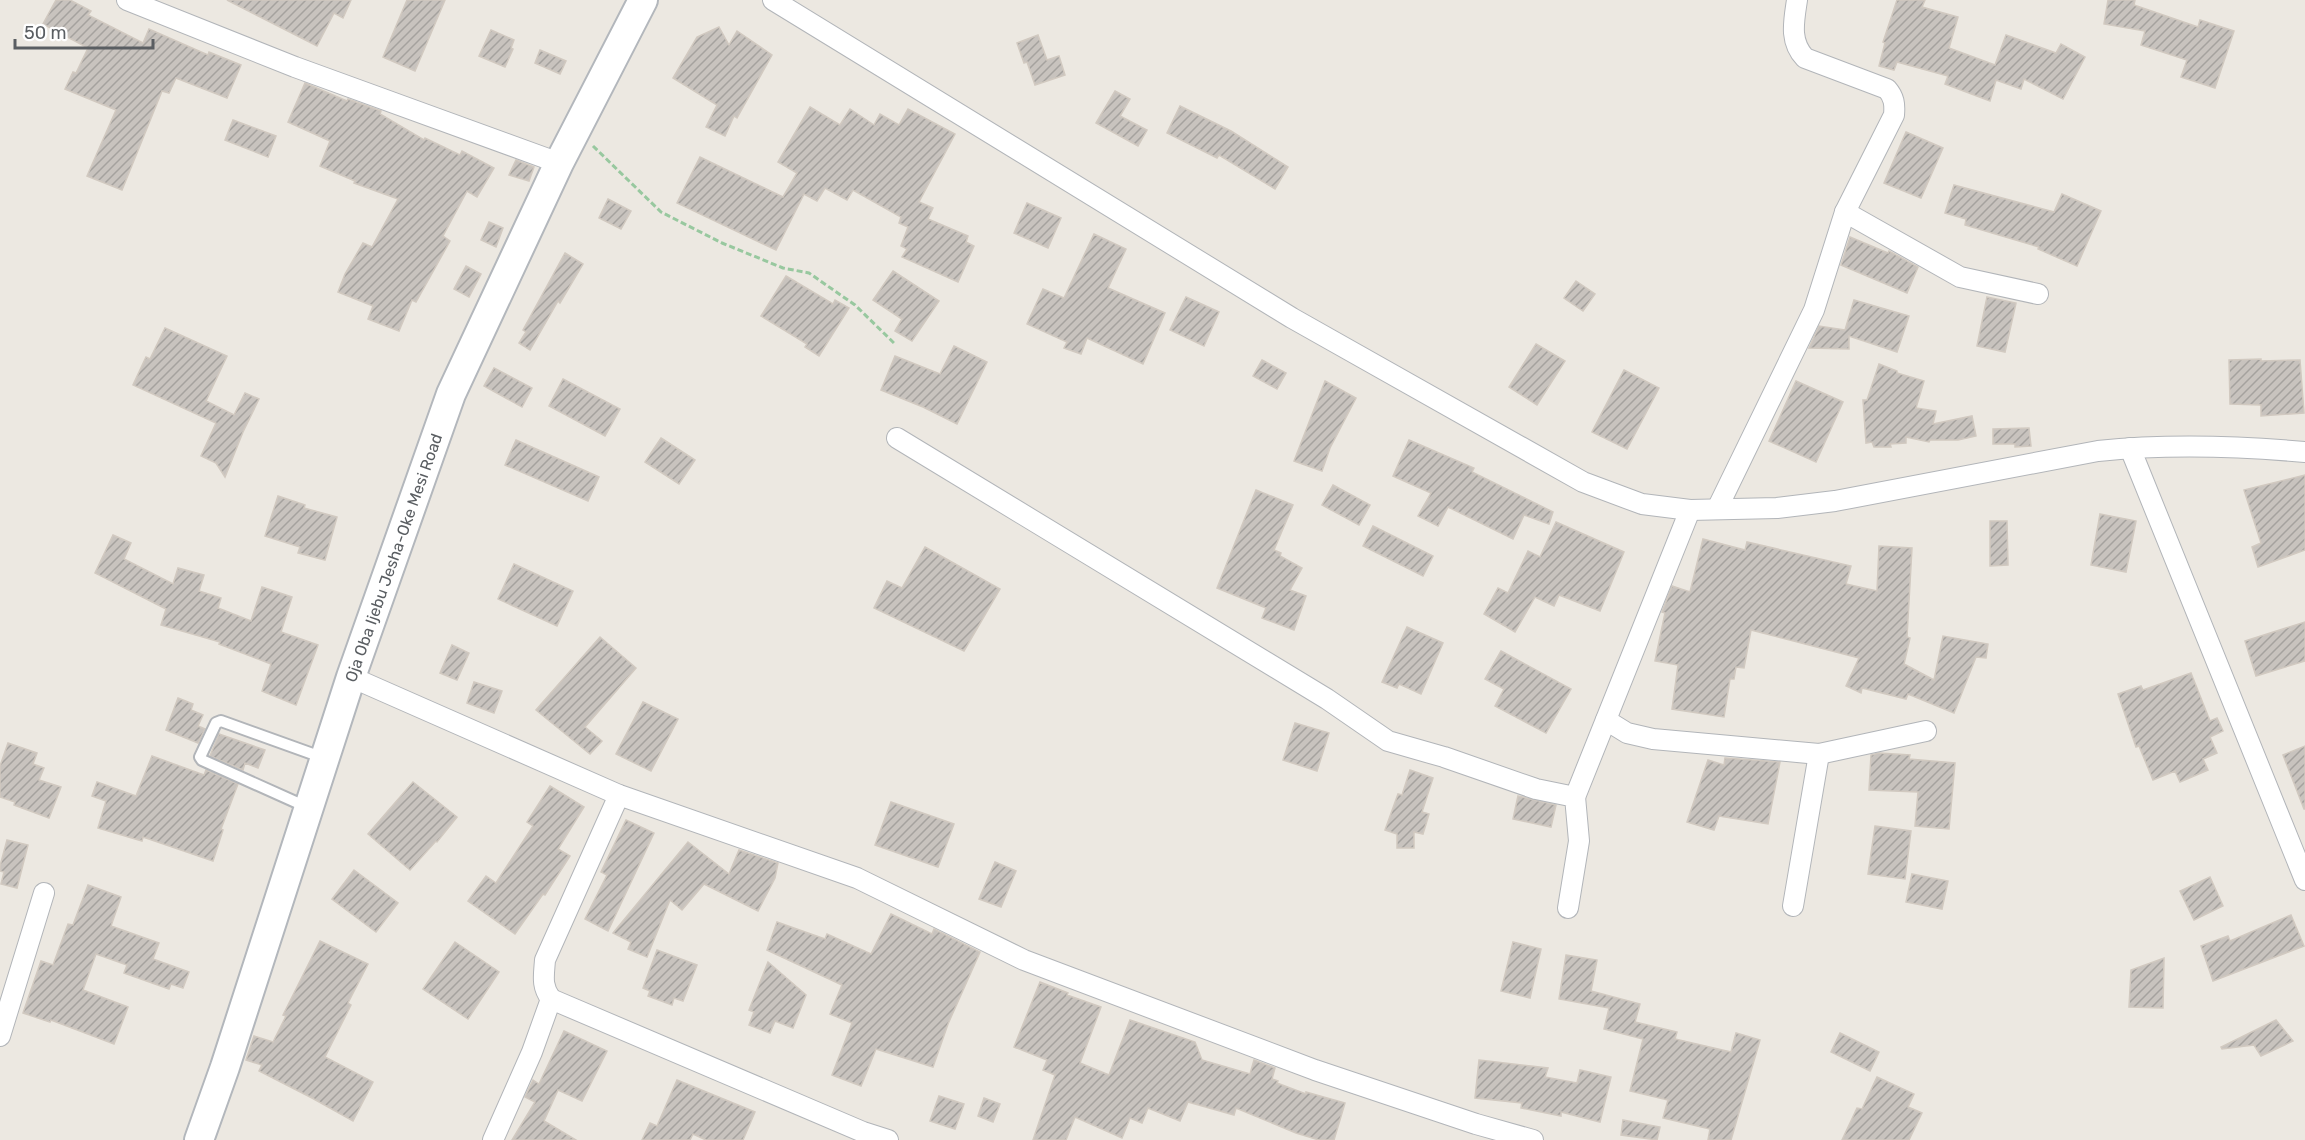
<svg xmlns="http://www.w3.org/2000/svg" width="2305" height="1140" viewBox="0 0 2305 1140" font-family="Rubik,sans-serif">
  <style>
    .building { fill: url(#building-hatch); stroke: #d1c9c0; stroke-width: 1.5 }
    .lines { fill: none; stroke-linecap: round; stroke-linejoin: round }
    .service-casing { stroke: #b2b5b9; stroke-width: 14 }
    .minor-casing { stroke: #b2b5b9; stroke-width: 22 }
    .secondary-casing { stroke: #b3b7bc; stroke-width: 32 }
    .path { stroke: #98c89f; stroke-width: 3; stroke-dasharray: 6 3; stroke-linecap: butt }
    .service { stroke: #fff; stroke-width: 10 }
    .minor { stroke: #fff; stroke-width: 20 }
    .secondary { stroke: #fff; stroke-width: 28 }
    .labels { text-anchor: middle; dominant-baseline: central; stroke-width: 5; stroke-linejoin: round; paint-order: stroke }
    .street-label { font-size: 16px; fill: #5a5e62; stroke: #fff }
  </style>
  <defs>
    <pattern id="building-hatch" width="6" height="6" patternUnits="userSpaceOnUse" patternTransform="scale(1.5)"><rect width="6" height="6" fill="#c8c3be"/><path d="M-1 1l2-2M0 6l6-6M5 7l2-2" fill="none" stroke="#a5a29e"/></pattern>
  </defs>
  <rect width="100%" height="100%" fill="#ece8e1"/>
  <g class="building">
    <path d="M56 0H70L91 11 88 15 143 43 149 29 208 55 209 52 241 65 227 98 176 78 169 93 162 91 122 190 87 176 116 110 65 89 73 72 76 73 88 48 43 24Z"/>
    <path d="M227 0H351L343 18 334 13 317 46Z"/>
    <path d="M407 0H445L415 71 383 57Z"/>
    <path d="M1897 0H1925L1922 7 1958 17 1949 48 1995 65 2006 35 2056 53 2061 44 2085 57 2063 99 2024 79 2021 89 1996 80 1990 101 1945 84 1948 76 1897 62 1894 70 1879 66 1885 43 1883 42Z"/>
    <path d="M2108 0H2135L2134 5 2198 27 2200 20 2234 31 2215 88 2181 77 2187 60 2141 45 2145 31 2104 24Z"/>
    <path d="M719 27 729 45 737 31 772 55 737 118 734 116 725 136 706 127 717 105 673 78 697 37Z"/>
    <path d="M491 30 514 40 511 48 513 49 505 67 479 56Z"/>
    <path d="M1038 35 1047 60 1059 56 1065 75 1035 85 1027 62 1024 63 1017 43Z"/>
    <path d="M540 50 566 61 560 74 535 63Z"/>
    <path d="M305 83 347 101 348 99 381 111 380 114 424 140 425 138 460 155 462 151 494 168 477 197 467 191 443 236 450 241 416 302 412 300 399 331 368 319 373 306 338 292 345 274 363 243 372 247 398 199 354 183 355 181 320 166 330 141 288 122Z"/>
    <path d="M1115 91 1130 99 1120 116 1147 130 1138 146 1096 123Z"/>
    <path d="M1180 106 1231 131 1288 167 1275 189 1219 155 1217 158 1167 133Z"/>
    <path d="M810 107 840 125 850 109 874 125 880 114 899 125 908 109 955 134 919 202 933 208 928 219 968 236 966 242 974 246 958 282 902 257 907 249 901 246 908 227 899 223 901 217 853 190 847 200 825 188 817 201 804 194 776 250 677 203 700 157 783 197 797 173 778 162Z"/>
    <path d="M233 120 276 136 268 157 225 140Z"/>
    <path d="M1906 132 1943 148 1921 198 1884 183Z"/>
    <path d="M516 160 534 167 529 181 509 175Z"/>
    <path d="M1954 185 2054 212 2062 194 2101 211 2077 266 2038 249 2039 247 1965 225 1966 219 1945 213Z"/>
    <path d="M608 199 631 211 621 229 599 218Z"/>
    <path d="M1027 203 1061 218 1048 248 1014 233Z"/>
    <path d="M489 222 503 228 496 247 481 240Z"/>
    <path d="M1094 234 1126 249 1108 288 1165 313 1143 364 1087 338 1081 354 1064 348 1067 342 1027 324 1043 289 1064 298Z"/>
    <path d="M1850 237 1888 253 1889 251 1918 267 1907 293 1841 265Z"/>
    <path d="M565 253 583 264 560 303 558 301 530 350 519 343 526 332 523 330Z"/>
    <path d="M466 266 481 274 469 297 454 289Z"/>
    <path d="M893 271 939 301 912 341 895 331 902 319 873 300Z"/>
    <path d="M786 276 833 304 835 300 849 308 819 356 805 347 807 344 761 316Z"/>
    <path d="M1576 281 1595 294 1583 311 1564 298Z"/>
    <path d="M1186 297 1219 312 1204 346 1170 330Z"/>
    <path d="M1987 297 2016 303 2005 352 1977 346Z"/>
    <path d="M1854 300 1909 316 1897 352 1849 336V349L1809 348 1819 326 1845 330Z"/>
    <path d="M165 328 227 356 206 401 234 415 245 393 259 399 243 432 225 477 216 463 201 456 216 423 133 385 146 357 150 359Z"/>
    <path d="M1536 344 1565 361 1537 405 1509 387Z"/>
    <path d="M954 346 987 362 957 424 923 407 881 390 895 356 940 374Z"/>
    <path d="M2261 359V361L2300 360 2304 413 2261 416V405L2230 404 2229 360Z"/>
    <path d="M1262 360 1286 373 1277 389 1253 376Z"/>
    <path d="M1879 364 1897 371V373L1924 381 1916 408 1936 411 1933 424 1972 416 1976 436 1958 440H1930L1929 442 1906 437V443L1890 444 1891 447H1874L1872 442 1866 443 1863 400H1867Z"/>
    <path d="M494 368 532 388 522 407 484 386Z"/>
    <path d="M1624 370 1659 388 1627 449 1592 432Z"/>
    <path d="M563 379 620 409 605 436 549 406Z"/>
    <path d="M1325 381 1356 398 1330 448 1322 471 1294 461Z"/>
    <path d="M1796 381 1843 402 1816 462 1769 441Z"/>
    <path d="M2029 428 2031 446 2015 447V444H1993V429Z"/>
    <path d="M661 438 695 460 679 484 645 462Z"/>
    <path d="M516 440 599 477 588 501 505 465Z"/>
    <path d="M1409 440 1474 468 1472 472 1553 512 1549 524 1524 515 1513 539 1448 507 1438 526 1418 516 1431 493 1393 476Z"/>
    <path d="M2305 475V550L2258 567 2252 547 2261 543 2244 490Z"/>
    <path d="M1333 485 1370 505 1359 525 1322 505Z"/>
    <path d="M1256 490 1293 505 1274 550 1281 553 1280 556 1302 568 1290 590 1306 596 1294 630 1262 618 1266 608 1217 588Z"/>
    <path d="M278 496 305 505 304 508 337 517 325 560 298 553 300 547 265 536Z"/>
    <path d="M2100 514 2136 521 2126 572 2091 565Z"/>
    <path d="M1990 521H2007L2008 565 1990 566Z"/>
    <path d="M1556 522 1624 552 1600 611 1559 595 1554 606 1535 597 1515 632 1484 614 1498 588 1508 593 1528 551 1540 557Z"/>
    <path d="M1373 526 1433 556 1423 576 1363 546Z"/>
    <path d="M113 535 131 543 124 559 173 584 178 568 204 575 199 591 221 598 218 608 251 621 262 587 292 597 281 632 318 645 296 705 262 691 271 664 219 644 220 642 161 625 166 609 95 573Z"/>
    <path d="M1703 539 1745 550 1747 542 1851 566 1846 584 1877 591 1879 546 1912 548 1907 637 1910 638 1904 664 1934 680 1943 636 1988 644 1986 658 1976 657 1954 713 1908 694 1906 699 1862 688 1861 693 1846 686 1859 658 1751 630 1744 668 1736 667 1734 679H1730L1724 717 1672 709 1678 665 1655 661 1665 613 1662 612 1672 586 1690 592Z"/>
    <path d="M925 547 1000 589 964 651 874 608 887 581 902 588Z"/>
    <path d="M514 564 573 591 557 626 498 599Z"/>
    <path d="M2305 622V661L2256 676 2245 641Z"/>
    <path d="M1407 627 1443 643 1421 694 1399 684 1397 688 1382 682Z"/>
    <path d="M600 637 636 668 585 727 602 741 590 754 536 710Z"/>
    <path d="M452 645 469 653 457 680 440 673Z"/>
    <path d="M1501 651 1571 689 1546 733 1495 706 1504 689 1485 679Z"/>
    <path d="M2191 673 2210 721 2217 718 2223 731 2210 737 2217 753 2203 759 2208 770 2180 782 2175 771 2153 780 2139 746 2136 747 2118 694 2141 686 2143 690Z"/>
    <path d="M474 682 502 691 494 713 467 703Z"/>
    <path d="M178 698 193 704 191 710 203 715 198 726 205 729 198 743 166 730Z"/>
    <path d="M643 702 678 719 651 771 616 754Z"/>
    <path d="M1295 723 1329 733 1317 771 1283 760Z"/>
    <path d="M219 734 265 750 258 768 245 763 243 770 210 756Z"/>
    <path d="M8 743 37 753 33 764 44 768 39 780 61 787 49 818 14 805 15 802 0 797V766Z"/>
    <path d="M2305 746V809H2304L2283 755Z"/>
    <path d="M1879 753 1910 755 1909 759 1955 763 1949 829 1915 826 1918 792 1869 790 1871 755Z"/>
    <path d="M152 756 204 775 206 770 238 784 221 829 223 830 213 861 143 837 142 841 98 828 106 801 92 796 97 782 136 796Z"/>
    <path d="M1725 758 1780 762 1768 824 1719 816 1714 830 1687 822 1708 760 1724 765Z"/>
    <path d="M1410 770 1433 778 1422 812 1429 814 1423 834 1414 832V848H1397V834L1385 830 1398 794 1402 795Z"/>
    <path d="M413 782 457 817 437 842 436 841 410 870 368 834Z"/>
    <path d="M550 786 584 807 558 849 570 856 545 895 543 894 515 934 468 901 486 876 496 883 533 826 527 822Z"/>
    <path d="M1518 796 1556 805 1551 827 1513 819Z"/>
    <path d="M891 802 954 824 938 867 875 845Z"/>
    <path d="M626 820 654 833 608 931 585 919 607 875 601 872Z"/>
    <path d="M1875 826 1911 831 1905 879 1868 874Z"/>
    <path d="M7 840 28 845 17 888 1 884 4 872 0 871V866Z"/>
    <path d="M688 842 729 874 739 850 778 863 775 878 758 911 704 884 682 910 670 900 647 957 628 949 631 942 613 933Z"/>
    <path d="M995 862 1016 871 1001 907 979 899Z"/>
    <path d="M354 870 398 903 376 932 332 899Z"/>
    <path d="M1912 874 1948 881 1942 909 1906 902Z"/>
    <path d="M2210 877 2223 906 2194 920 2180 891Z"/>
    <path d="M88 885 121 897 111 926 159 943 153 959 189 972 183 988 171 984 169 989 124 973 127 965 96 954 83 990 128 1007 114 1044 51 1020 50 1022 23 1013 41 961 53 965 68 924 73 925Z"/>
    <path d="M891 914 932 934 934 929 980 952 948 1024 933 1067 876 1049 861 1086 832 1075 852 1023 830 1014 842 985 767 950 777 922 825 939 827 934 871 954Z"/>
    <path d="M2291 915 2304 946 2213 981 2201 946 2228 936 2230 941Z"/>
    <path d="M320 941 368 964 348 1003 351 1005 325 1057 373 1082 353 1121 312 1098 259 1071 262 1065 246 1060 254 1036 273 1042 286 1016 283 1015Z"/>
    <path d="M455 942 499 972 468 1019 423 989Z"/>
    <path d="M1513 942 1541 949 1530 998 1501 991Z"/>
    <path d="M657 950 697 965 683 1001 674 998 672 1005 648 996 650 991 643 988Z"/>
    <path d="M1566 955 1597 960 1591 991 1640 1004 1635 1022 1677 1032 1675 1039 1731 1052 1736 1033 1760 1040 1731 1140H1708L1710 1129 1663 1118 1668 1100 1630 1091 1643 1039 1604 1029 1609 1008 1559 999Z"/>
    <path d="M2164 958 2163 1008 2129 1007 2131 970Z"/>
    <path d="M768 962 806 995 793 1028 775 1021 770 1033 749 1025 754 1012 749 1010Z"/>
    <path d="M1040 982 1068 993 1067 995 1101 1007 1080 1063 1109 1075 1130 1020 1195 1042 1202 1060 1250 1074 1254 1060 1275 1068 1272 1079 1278 1081 1277 1083 1306 1094V1092L1345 1103 1334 1140H1319L1296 1133 1236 1108 1234 1115 1188 1102 1180 1121 1148 1108 1142 1123 1130 1118 1122 1138 1075 1117 1066 1140H1033L1055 1075 1043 1070 1047 1060 1014 1047Z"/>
    <path d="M2276 1020 2293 1041 2261 1056 2254 1045 2222 1049 2221 1047Z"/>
    <path d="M564 1031 607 1051 582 1101 558 1090 544 1121 576 1140H512L535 1102 525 1097 533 1080 539 1084Z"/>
    <path d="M1840 1033 1879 1052 1870 1071 1831 1052Z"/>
    <path d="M1479 1060 1548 1068 1545 1077 1577 1083 1580 1070 1611 1077 1600 1122 1561 1112V1116L1521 1108 1522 1103 1475 1098Z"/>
    <path d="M1877 1077 1914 1094 1908 1107 1922 1113 1909 1140H1842L1857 1108 1862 1109Z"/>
    <path d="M677 1080 755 1112 743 1140H706L693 1134 690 1140H642L650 1123 657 1126Z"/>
    <path d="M939 1096 964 1104 955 1129 930 1121Z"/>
    <path d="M984 1098 1000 1104 993 1122 978 1116Z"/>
    <path d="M1623 1120 1660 1127 1657 1140 1621 1135Z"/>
  </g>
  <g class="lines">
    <defs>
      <path id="service" d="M309 808 202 760 200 757 216 723 221 721 324 758"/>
      <g id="minor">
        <path d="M127 0 295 67 559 163"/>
        <path d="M773 0 1292 318 1583 482 1642 504 1690 510 1777 508 1835 501 2098 451C2166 444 2237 446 2305 452"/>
        <path d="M1845 212 1960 277 2038 294"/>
        <path d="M897 438 1327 699 1388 741 1444 757 1536 789 1575 797 1579 841 1568 908"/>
        <path d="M2130 448 2305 880"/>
        <path d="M1717 509 1814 310 1845 212 1894 115C1895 104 1894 97 1887 89L1805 58C1789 41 1794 21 1797 0"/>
        <path d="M351 677 619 795 857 878 1024 960 1315 1070 1476 1124 1533 1140"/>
        <path d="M1606 720 1627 733 1653 739 1819 754 1926 731"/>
        <path d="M1575 797 1690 510"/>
        <path d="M1793 906 1819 754"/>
        <path d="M551 999 863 1132 888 1140"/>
        <path d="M0 1036 44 893"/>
        <path d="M493 1140 532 1052 551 999C541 986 544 975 545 960L619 795"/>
      </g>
      <g id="secondary">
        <path id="s1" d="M199 1140 225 1067 351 677 451 394 559 163 643 0"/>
      </g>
    </defs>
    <use href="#service" class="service-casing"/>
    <use href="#minor" class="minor-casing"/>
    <use href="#secondary" class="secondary-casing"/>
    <path class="path" d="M593 146 661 212 722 243 783 268 809 273 855 305 895 344"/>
    <use href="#service" class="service"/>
    <use href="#minor" class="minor"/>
    <use href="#secondary" class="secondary"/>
  </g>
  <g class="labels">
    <g class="street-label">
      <text stroke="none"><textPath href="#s1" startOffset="614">Oja Oba Ijebu Jesha-Oke Mesi Road</textPath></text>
    </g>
  </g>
  <path d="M15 39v9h138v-9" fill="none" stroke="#5a5e62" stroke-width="3"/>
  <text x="24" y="39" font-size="18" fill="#5a5e62" stroke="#ffffff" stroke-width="4.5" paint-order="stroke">50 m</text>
</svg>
